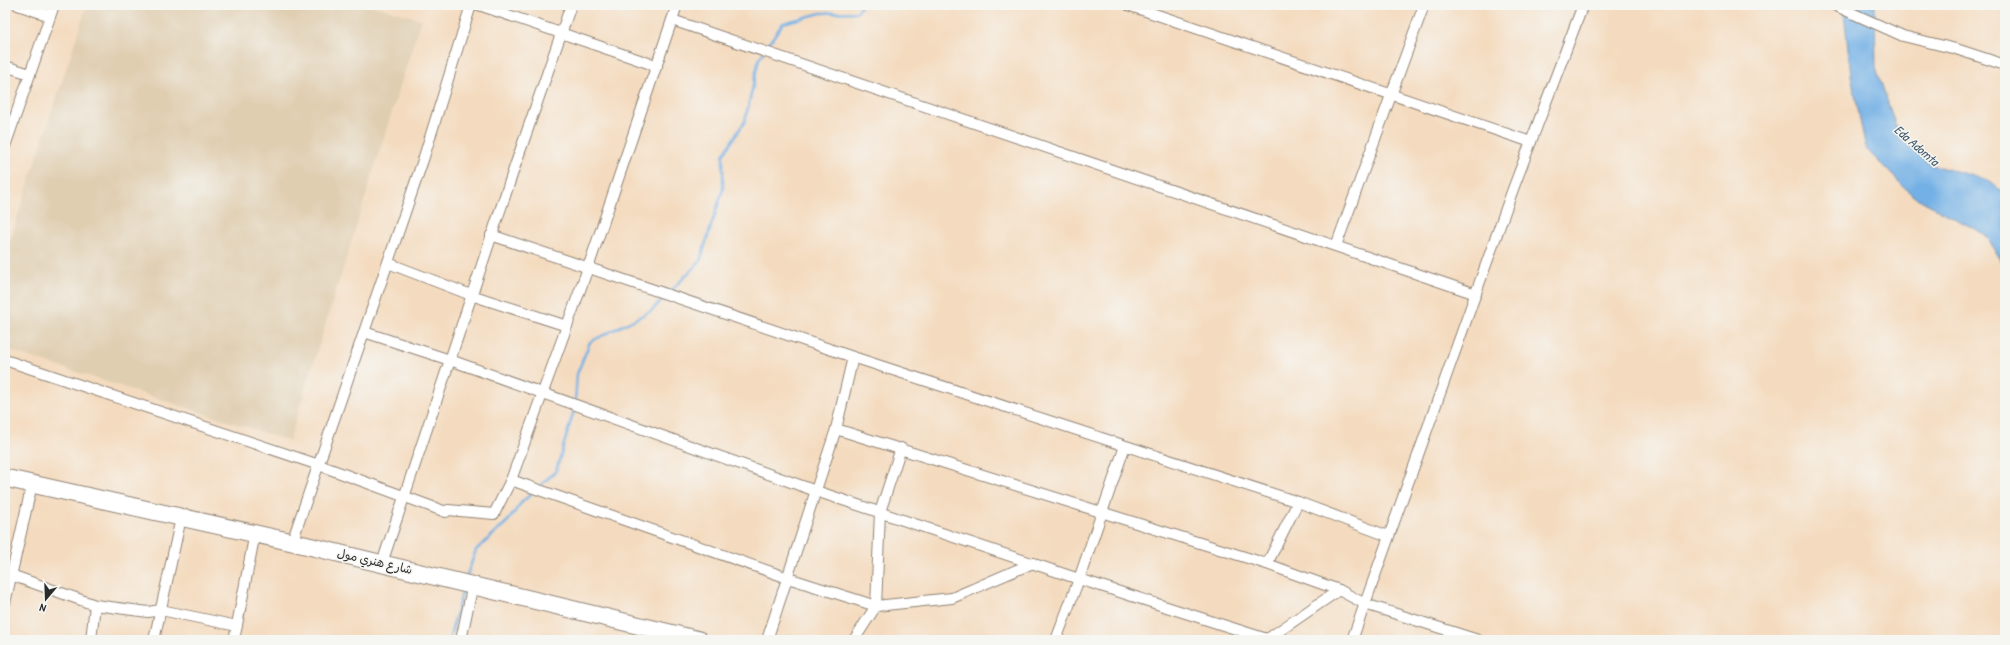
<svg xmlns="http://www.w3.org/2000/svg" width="2010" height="645" viewBox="0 0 2010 645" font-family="'Patrick Hand','Playpen Sans Arabic',sans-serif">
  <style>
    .built { fill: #e0ceb1 }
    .water { fill: #73b0e5; stroke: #4f6e88 }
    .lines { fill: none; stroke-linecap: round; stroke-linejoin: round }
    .stream { stroke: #73b0e5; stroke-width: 2.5 }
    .minor-casing { stroke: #908375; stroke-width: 12 }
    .trunk-casing { stroke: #908375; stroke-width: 19 }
    .minor { stroke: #fff; stroke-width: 10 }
    .trunk { stroke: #fff; stroke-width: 17 }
    .labels { text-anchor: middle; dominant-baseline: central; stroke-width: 3; stroke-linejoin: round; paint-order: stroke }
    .street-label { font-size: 12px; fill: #2b2b2b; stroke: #f6f6f2 }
    .water-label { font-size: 13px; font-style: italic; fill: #445a6c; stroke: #f6f6f2 }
  </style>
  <rect width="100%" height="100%" fill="#f6f6f2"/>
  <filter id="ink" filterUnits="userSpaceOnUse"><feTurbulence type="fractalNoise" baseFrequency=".025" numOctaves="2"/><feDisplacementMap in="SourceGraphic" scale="8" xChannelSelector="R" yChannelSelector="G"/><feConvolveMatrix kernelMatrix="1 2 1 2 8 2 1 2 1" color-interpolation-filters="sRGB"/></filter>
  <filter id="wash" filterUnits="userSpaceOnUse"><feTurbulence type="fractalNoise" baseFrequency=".012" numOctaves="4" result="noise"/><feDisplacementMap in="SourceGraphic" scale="16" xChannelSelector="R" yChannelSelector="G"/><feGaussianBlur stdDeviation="0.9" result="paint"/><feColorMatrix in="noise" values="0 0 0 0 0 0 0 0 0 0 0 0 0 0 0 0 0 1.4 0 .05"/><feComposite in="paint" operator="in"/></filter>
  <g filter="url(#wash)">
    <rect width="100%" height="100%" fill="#f4dbbf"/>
    <path class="built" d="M87 5H371L421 19 289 441 5 349V255Z"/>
    <path class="water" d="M1843 5H1875L1876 67 1900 139 1932 165 1988 180 2005 194V267L1986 235 1913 196 1866 149 1851 75Z"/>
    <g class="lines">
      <g class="stream">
        <path d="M765 49 783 23 821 13 857 12 862 5"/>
        <path d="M670 292 700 261 723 189V155L745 121 759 59 763 53"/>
        <path d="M575 402 577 374 590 342 651 311 665 297"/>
        <path d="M542 484 556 471 575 407"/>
        <path d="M467 575 476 550 508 521 521 503 531 494"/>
        <path d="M449 640 463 590"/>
      </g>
    </g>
  </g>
  <g filter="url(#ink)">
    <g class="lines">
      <defs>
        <g id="minor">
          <path d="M18 5 50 16"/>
          <path d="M479 5 657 66"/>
          <path d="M1128 5 1531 142"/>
          <path d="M1834 5 1903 36 1956 49 2005 65"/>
          <path d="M672 20 1476 294"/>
          <path d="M5 66 30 74"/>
          <path d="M5 146 54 5"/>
          <path d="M491 235 853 357 1298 502 1388 536"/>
          <path d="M1336 246 1424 5"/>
          <path d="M388 263 471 295 567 326"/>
          <path d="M364 332 450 360 816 491 1079 579 1270 640"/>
          <path d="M5 360 319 465 446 512 448 510 494 514 511 480 588 268 677 5"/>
          <path d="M836 429 1267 564 1339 590 1365 604 1478 640"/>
          <path d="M511 480 788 578 876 606 952 598 1033 563"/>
          <path d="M292 542 423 160 471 5"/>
          <path d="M382 563 516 163 571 5"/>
          <path d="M1267 564 1298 502"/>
          <path d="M11 575 95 605 148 612 161 610 237 626"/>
          <path d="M5 603 32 484"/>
          <path d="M91 640 95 605"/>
          <path d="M154 640 181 518"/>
          <path d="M234 640 255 533"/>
          <path d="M461 640 473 584"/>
          <path d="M767 640 836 429 853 357"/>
          <path d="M854 640 876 606 880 512 901 448"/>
          <path d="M1056 640 1079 579 1125 446"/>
          <path d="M1266 640 1339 590"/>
          <path d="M1352 640 1513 189 1583 5"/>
        </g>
        <path id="trunk" d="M5 478 292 542 699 640"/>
      </defs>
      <use href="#minor" class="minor-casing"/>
      <use href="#trunk" class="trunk-casing"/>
      <use href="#minor" class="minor"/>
      <use href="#trunk" class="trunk"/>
    </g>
  </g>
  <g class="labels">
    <g class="street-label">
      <text transform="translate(375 561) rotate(13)">شارع هنري مول</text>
    </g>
    <g class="water-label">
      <text transform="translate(1917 145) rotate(41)">Eda Adomta</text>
    </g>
  </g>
  <rect width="2010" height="645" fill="none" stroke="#f6f6f2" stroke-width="20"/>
  <g transform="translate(46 599) rotate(199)" stroke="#f6f6f2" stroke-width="3" paint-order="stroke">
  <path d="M0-3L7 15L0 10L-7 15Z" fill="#2b2b2b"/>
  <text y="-6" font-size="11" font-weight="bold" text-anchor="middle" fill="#2b2b2b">N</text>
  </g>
</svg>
